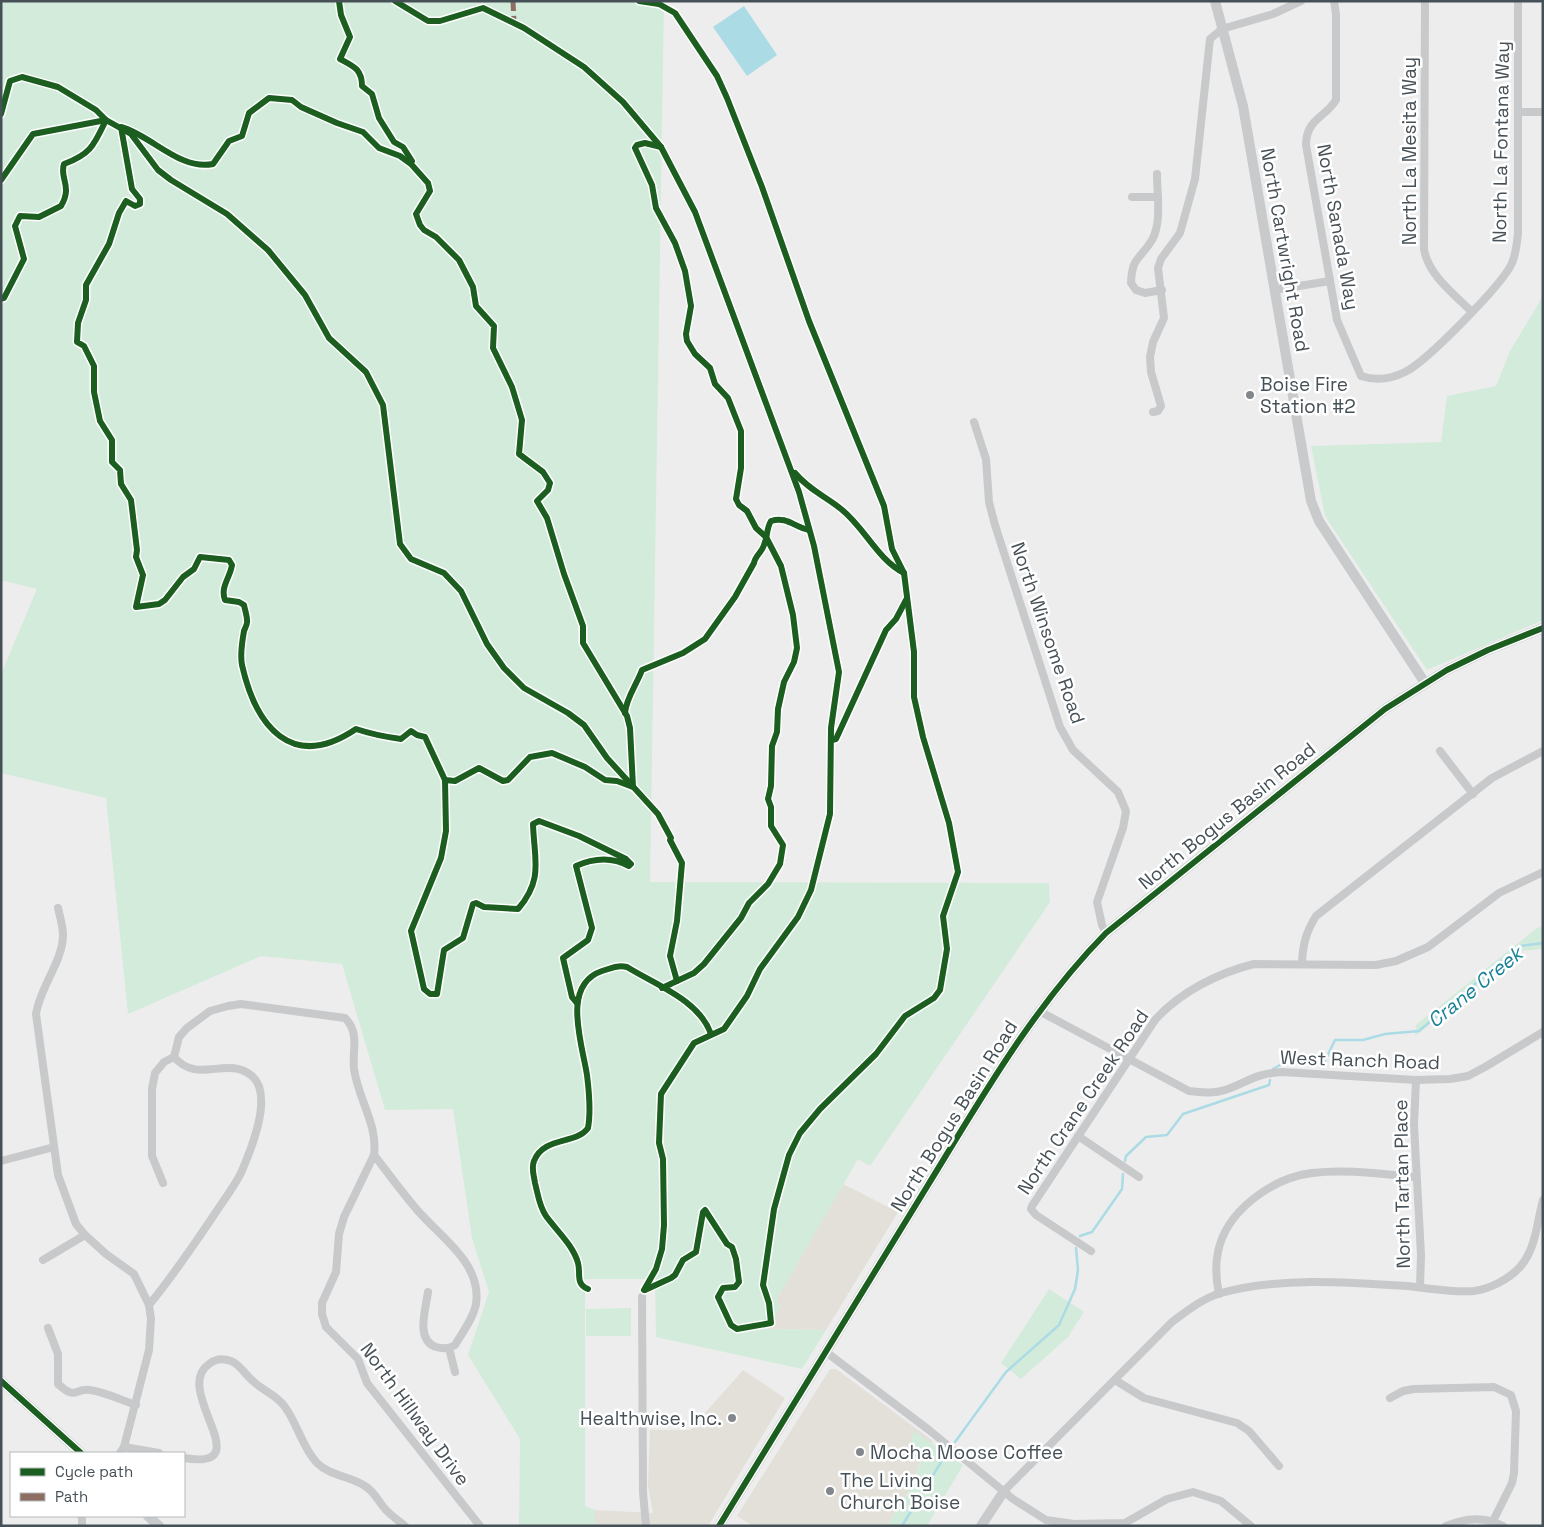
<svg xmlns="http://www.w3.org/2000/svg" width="1544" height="1527" viewBox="0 0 1544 1527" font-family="'Space Grotesk',sans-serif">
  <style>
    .commercial { fill: #e3e0da }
    .green { fill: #d3ebdb }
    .water { fill: #abdbe5 }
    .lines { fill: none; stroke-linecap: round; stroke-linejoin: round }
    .stream { stroke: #abdbe5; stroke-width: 2.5 }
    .street { stroke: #c7c9cb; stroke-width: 8 }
    .secondary { stroke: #c8cacc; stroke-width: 10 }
    .quiet { stroke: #8d6e63; stroke-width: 5; stroke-dasharray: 10 5; stroke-linecap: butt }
    .cycleway-casing { stroke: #fff; stroke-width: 9 }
    .cycleway { stroke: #1b5e20; stroke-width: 6 }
    .poi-dot { fill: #81878c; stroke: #fff; stroke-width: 2 }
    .labels { text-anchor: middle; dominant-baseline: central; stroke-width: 5; stroke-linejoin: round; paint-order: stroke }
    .street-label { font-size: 19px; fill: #465057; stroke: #fff }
    .poi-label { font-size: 19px; fill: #465057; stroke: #fff; text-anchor: start }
    .water-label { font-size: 20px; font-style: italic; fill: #198198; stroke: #fff }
  </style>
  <rect width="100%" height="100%" fill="#eeeded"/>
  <g class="commercial">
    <path d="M843 1184 898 1212 826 1330 766 1329 781 1306 776 1301Z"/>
    <path d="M830 1369H836L933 1441 923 1455 911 1487 887 1526H753L737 1516Z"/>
    <path d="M743 1370 785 1398 708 1526H595V1510L653 1513 648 1486 650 1430H690Z"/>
  </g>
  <g class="green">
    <path d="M1 1H664L650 882 1049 883 1050 902 870 1166 858 1159 776 1301 781 1306 767 1329 826 1330 802 1369 656 1337 655 1279H585V1506L595 1510V1526H519L520 1439 468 1355 489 1292 472 1238 453 1109 385 1110 342 964 261 956 128 1014 106 798 1 773V674L37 589 1 580Z"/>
    <path d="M1543 293V620L1427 670 1325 516 1311 446 1441 442 1447 396 1496 386 1510 351 1540 301Z"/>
    <path d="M1543 926V949L1521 951 1415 1036 1416 1025 1537 928Z"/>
    <path d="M1049 1289 1084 1312 1068 1337 1021 1379 1001 1363Z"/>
    <path d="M631 1308V1336H586V1309Z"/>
    <path d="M914 1431 963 1465 927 1526H887L911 1487 923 1456 915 1448 911 1440Z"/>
  </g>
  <path class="water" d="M744 6 777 55 747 76 713 27Z"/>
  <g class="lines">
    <g class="stream">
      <path d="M1273 1069 1282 1064 1324 1063 1335 1040H1363L1385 1034 1419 1031 1520 946 1543 943"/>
      <path d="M1125 1161 1126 1156 1146 1137 1167 1135 1183 1114 1269 1085 1270 1080"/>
      <path d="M1080 1236 1092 1232 1122 1189 1123 1174"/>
      <path d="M955 1442 1006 1372 1059 1325 1075 1289 1078 1270 1076 1248"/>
      <path d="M902 1526 946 1454"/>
    </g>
    <g class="street">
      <path d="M1334 1 1336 14V100C1325 118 1306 119 1306 145L1337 320 1361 376C1376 381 1391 379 1405 372 1426 362 1503 284 1512 263 1516 254 1517 243 1518 233V1"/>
      <path d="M1425 1 1424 249C1428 275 1454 294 1472 312"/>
      <path d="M1519 112H1543"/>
      <path d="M1157 174C1157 194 1162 222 1152 240 1140 260 1132 256 1131 283L1136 290 1145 293 1162 290"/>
      <path d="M1132 197H1157"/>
      <path d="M1274 290 1330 281"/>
      <path d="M1153 412 1158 411 1161 406 1151 372 1150 357 1153 342 1164 318 1158 268 1161 259 1180 233 1195 179 1210 39 1222 29 1273 14 1301 1"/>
      <path d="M974 422 986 459 989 502 995 525 1060 727 1073 750 1118 792 1126 811 1123 828 1097 902 1102 925 1106 933"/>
      <path d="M1440 751 1473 794"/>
      <path d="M58 908C60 917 63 926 63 935 63 961 40 987 36 1014L58 1175 76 1224 85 1235 106 1254 134 1274 149 1305 151 1319 149 1350 124 1447 120 1453"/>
      <path d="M1302 962C1303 944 1306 932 1316 916L1492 778 1543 751"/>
      <path d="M1039 1011 1189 1091C1201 1092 1213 1094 1225 1090 1249 1082 1253 1074 1282 1072L1416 1080 1450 1079 1468 1076 1485 1067 1543 1032"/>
      <path d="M1416 1080 1414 1125 1421 1255 1420 1287"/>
      <path d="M1078 1136 1139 1177"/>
      <path d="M374 1155C389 1174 403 1194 419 1212 442 1238 482 1264 476 1304 474 1317 462 1333 455 1345 449 1349 443 1349 436 1347 415 1340 426 1308 428 1292"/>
      <path d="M1 1161 54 1147"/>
      <path d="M163 1183 152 1156V1089L155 1073 164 1062 174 1057"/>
      <path d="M1091 1251 1036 1215 1031 1209 1032 1206 1155 1020C1180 992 1218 973 1254 964L1376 965 1396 961 1428 947 1499 893 1543 872"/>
      <path d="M43 1260 85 1235"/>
      <path d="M1219 1294C1216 1280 1215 1266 1218 1252 1226 1211 1272 1178 1312 1173 1346 1169 1381 1174 1415 1177"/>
      <path d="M642 1297 643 1492 646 1526"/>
      <path d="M149 1305C173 1276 193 1246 214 1215 223 1201 234 1187 241 1173 251 1150 274 1095 252 1076 227 1055 198 1085 174 1057L179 1037 187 1028 210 1011 228 1006 241 1004 345 1018C360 1033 352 1050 354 1069 358 1099 378 1124 374 1155L344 1217 339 1234 336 1272 322 1303V1314L326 1327 358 1359 367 1383 480 1526"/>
      <path d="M48 1328 58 1354V1384C77 1401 73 1388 90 1390 105 1392 121 1400 136 1405"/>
      <path d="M449 1348 455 1372"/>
      <path d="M826 1352 929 1430 1013 1499 1046 1520 1074 1524 1125 1523 1167 1499 1193 1492 1221 1501 1251 1526"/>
      <path d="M1115 1380 1144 1398 1237 1423 1249 1431 1279 1466"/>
      <path d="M1390 1398 1403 1391 1414 1389 1494 1387 1511 1395 1516 1411 1514 1473 1512 1483 1493 1521"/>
      <path d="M124 1447 159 1453"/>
      <path d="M184 1458C262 1471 171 1390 209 1364 215 1359 223 1358 231 1361 240 1364 245 1375 253 1381 262 1390 278 1396 285 1407 298 1425 302 1447 317 1463 330 1476 350 1476 365 1486 375 1492 379 1503 387 1511 393 1517 399 1521 405 1526"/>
      <path d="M1004 1491 1172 1322C1187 1311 1203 1298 1221 1293 1278 1277 1347 1282 1406 1286 1428 1288 1452 1293 1474 1291 1490 1289 1509 1279 1520 1267 1536 1249 1537 1222 1543 1200"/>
      <path d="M82 1526V1516"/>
      <path d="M1446 1526C1466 1518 1484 1516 1503 1526"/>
    </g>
    <g class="secondary">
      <path d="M1215 1 1243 106 1311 501 1319 521 1425 683"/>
      <path d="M1 1381 81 1453"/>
      <path d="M148 1516 159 1526"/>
      <path d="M719 1526C789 1412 858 1298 928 1185 982 1097 1034 1006 1106 933L1385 709 1447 670 1488 650 1543 628"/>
      <path d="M981 1526 1004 1491"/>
    </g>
    <path class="quiet" d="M513 1 514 23"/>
    <defs>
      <g id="cycleway">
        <path d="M339 1 341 15 350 37 340 59C353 66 362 69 362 86L372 94 379 118 394 142 403 147 412 161"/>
        <path d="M395 1 428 21H440L483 8 524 28 584 67 623 102 661 147 695 212 799 492 814 546 839 672 831 728 830 814 811 890 798 917 760 969 747 996 724 1029 694 1043 661 1094 659 1143 663 1159 664 1225 662 1249 656 1269 644 1290"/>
        <path d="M639 1 659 4 675 13 717 76 727 98 762 187 809 321 884 506 892 549 904 573 914 652V697L923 737 949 823 958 872 943 916 947 949 940 990 934 998 905 1016 876 1054 820 1109 800 1133 789 1155 774 1209 763 1285 769 1303 771 1323 737 1329 731 1325 718 1297 723 1288 735 1287 739 1282 736 1259 732 1247 727 1244 705 1210 703 1212 696 1252 683 1260 675 1275 671 1278 645 1290"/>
        <path d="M269 98 292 100 301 107 337 123 363 132 379 148 400 156 411 164 428 183 430 191 416 214 420 225 424 230 436 237 459 260 473 287 476 306 494 326 493 348 512 387 522 420 519 454 543 472 550 483 548 490 537 501 547 518 564 574 583 626V643L627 716 630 728 633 787 617 781 605 780 585 767 552 753 530 757 508 780 503 781 479 768 455 781 445 780 425 737 417 735 411 731 401 739C386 737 371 734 356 729 292 772 256 727 242 665 240 655 242 642 244 631 245 628 248 624 247 620 247 616 245 610 244 605L239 602 225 600C220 587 230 578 232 565L229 560 200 557 194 569 183 577 165 600 159 604 136 607 143 575 136 557 137 550 131 500 121 484 120 470 112 462V440L100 421 94 392V366L84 346 77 342 78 323 86 300V285L109 244 119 213 126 201 135 206 140 204V199L132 189 121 127C151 135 180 171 213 164L229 141 242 136 249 113Z"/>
        <path d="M1 114 10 81 22 77 58 87 96 110 106 120C94 145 91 154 64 164 59 178 73 186 61 206L39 217 20 216 15 226 24 259 4 298 1 299"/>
        <path d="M661 147 645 143 637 145 635 148 652 185 656 208 675 243 685 271 691 306 686 334 687 341 695 354 710 368 715 384 728 398 741 431V468L736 499 739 505 747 511 756 528 766 537 781 566 793 615 797 648 794 662 784 682 778 709 777 732 772 746 771 786 768 799 771 807V826L783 845 780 864 768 884 749 903 741 918 704 964 694 973 662 988"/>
        <path d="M1 180 33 134 106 120 131 134 158 170 171 180 227 214 268 250 305 295 329 338 366 372 383 405 400 544 411 559 444 573 461 591 487 644 504 668 524 688 568 713 584 725 607 758 658 814 671 838 670 840 682 863 677 921 670 956 677 981"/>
        <path d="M795 473C809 490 825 496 841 509 865 528 877 559 904 573"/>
        <path d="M625 713C626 698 637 684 642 670L683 653 705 639 735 597 754 563C755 556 762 552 764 545 768 536 766 529 771 521 787 516 794 527 809 530"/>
        <path d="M832 740 836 739 886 630 896 619 906 600"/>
        <path d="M445 780 446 831 441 858 411 931 424 989 430 994H437L444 950 463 938 473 904 476 903 484 907 518 909C544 879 534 859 533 824L539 821 579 836 626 859 631 864 629 866C612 857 594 858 576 866L592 928 588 940 563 958 572 997 577 1003"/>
        <path d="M588 1289C575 1284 581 1273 578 1263 573 1245 556 1230 546 1216 539 1206 538 1194 535 1183 534 1176 531 1168 534 1161 544 1136 576 1145 588 1128 591 1112 589 1091 587 1075 582 1043 561 985 602 971 612 968 617 965 627 967 656 985 699 1000 711 1034"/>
        <path d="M1 1381 81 1453"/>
        <path d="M719 1526C789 1412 858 1298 928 1185 982 1097 1034 1006 1106 933L1385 709 1447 670 1488 650 1543 628"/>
      </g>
    </defs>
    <use href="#cycleway" class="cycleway-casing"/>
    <use href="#cycleway" class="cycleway"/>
  </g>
  <g class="poi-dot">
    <circle cx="1250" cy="395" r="5"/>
    <circle cx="732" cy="1418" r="5"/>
    <circle cx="860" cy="1452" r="5"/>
    <circle cx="830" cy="1491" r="5"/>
  </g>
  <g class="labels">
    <g class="street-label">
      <text transform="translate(1501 142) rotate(-89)">North La Fontana Way</text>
      <text transform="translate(1409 151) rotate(-90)">North La Mesita Way</text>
      <text transform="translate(1338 227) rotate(80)">North Sanada Way</text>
      <text transform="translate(1285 250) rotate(80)">North Cartwright Road</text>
      <text transform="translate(1048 633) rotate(71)">North Winsome Road</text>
      <text transform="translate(1227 816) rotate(-39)">North Bogus Basin Road</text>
      <text transform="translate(1360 1060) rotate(2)">West Ranch Road</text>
      <text transform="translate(1083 1102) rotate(-56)">North Crane Creek Road</text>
      <text transform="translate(954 1116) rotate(-58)">North Bogus Basin Road</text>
      <text transform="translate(1402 1184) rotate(-91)">North Tartan Place</text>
      <text transform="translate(415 1414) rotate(54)">North Hillway Drive</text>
    </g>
    <g class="poi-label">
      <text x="1260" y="384">Boise Fire<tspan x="1260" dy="22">Station #2</tspan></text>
      <text x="722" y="1418" text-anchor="end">Healthwise, Inc.</text>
      <text x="870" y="1452">Mocha Moose Coffee</text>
      <text x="840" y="1480">The Living<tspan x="840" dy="22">Church Boise</tspan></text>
    </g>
    <g class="water-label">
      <text transform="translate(1475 987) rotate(-39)">Crane Creek</text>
    </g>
  </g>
  <rect width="1544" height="1527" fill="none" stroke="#465057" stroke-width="5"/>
  <rect x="10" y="1452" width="175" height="65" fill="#ffffff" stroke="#b5b9bc"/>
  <rect x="20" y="1468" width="25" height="8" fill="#1b5e20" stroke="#b5b9bc"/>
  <text x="55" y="1477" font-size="15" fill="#465057">Cycle path</text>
  <rect x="20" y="1493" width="25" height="8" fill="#8d6e63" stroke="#b5b9bc"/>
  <text x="55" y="1502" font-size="15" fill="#465057">Path</text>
</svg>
